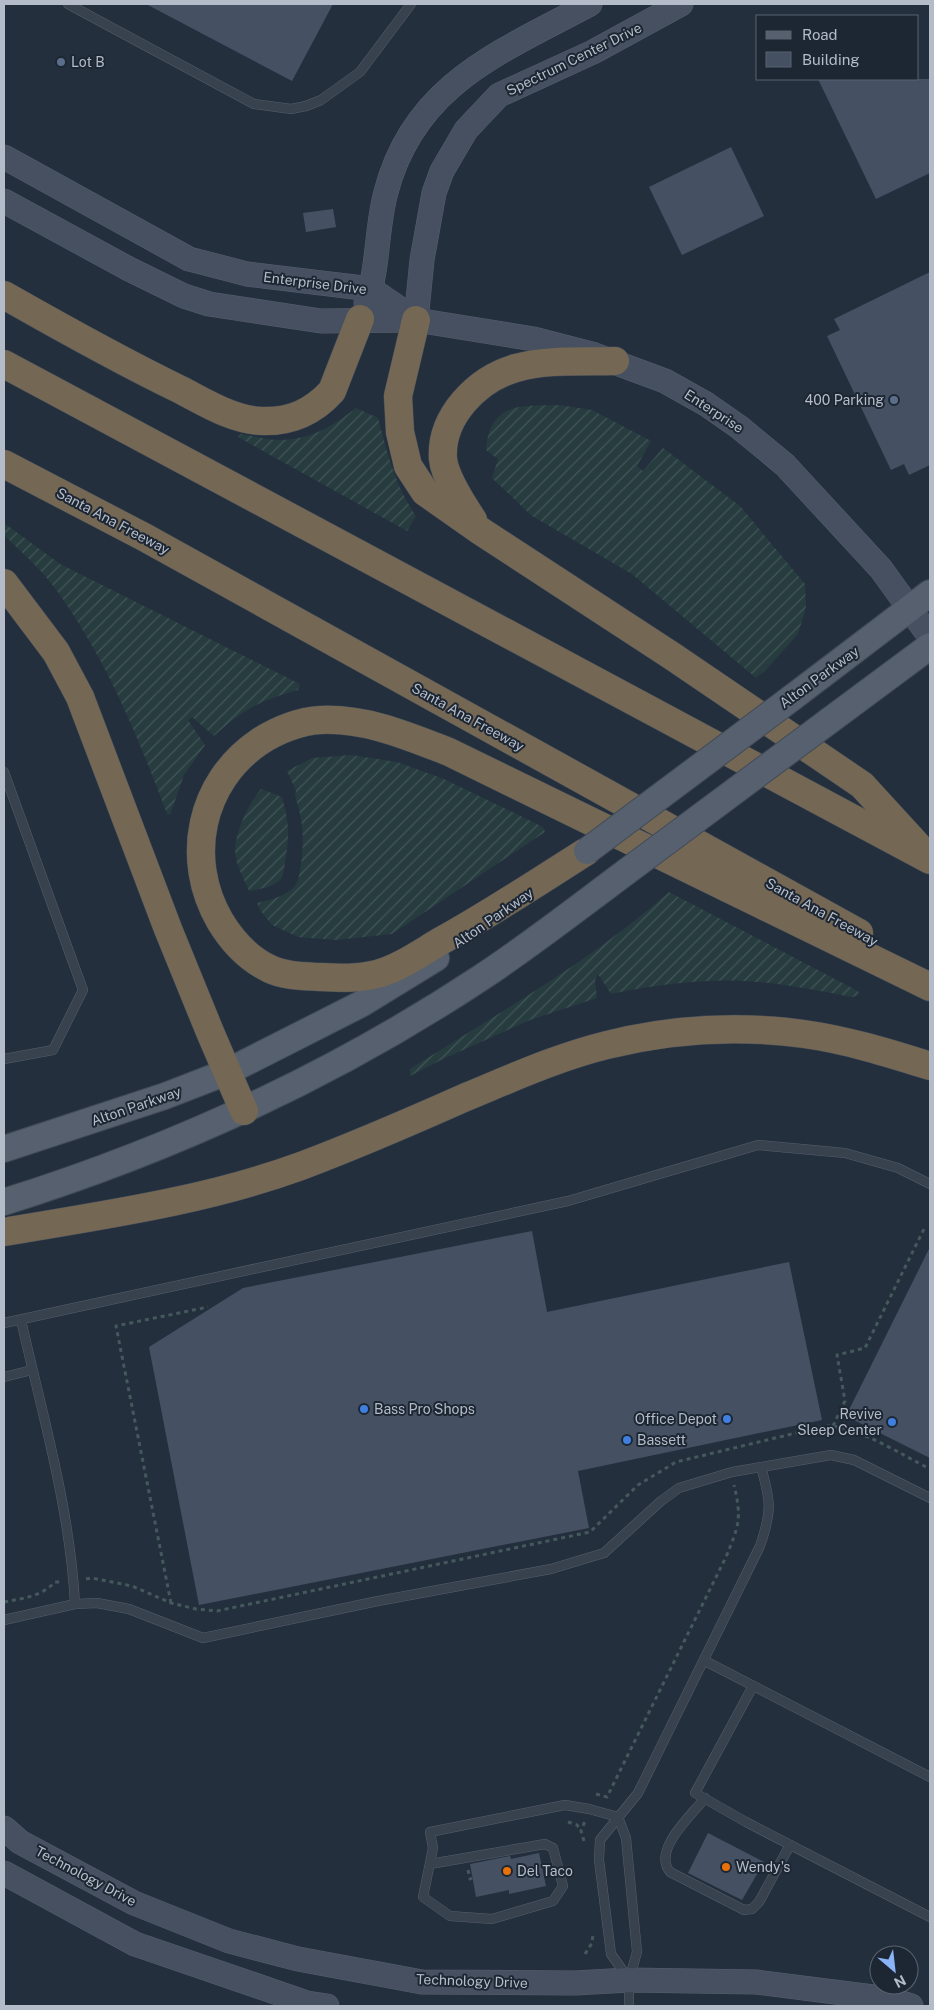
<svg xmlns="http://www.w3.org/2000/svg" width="934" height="2010" viewBox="0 0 934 2010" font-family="'Public Sans',sans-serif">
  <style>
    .garden { fill: url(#garden-furrows) }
    .building { fill: #455162 }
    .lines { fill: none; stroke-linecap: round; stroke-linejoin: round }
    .lane-casing { stroke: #565f6c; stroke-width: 10 }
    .secondary-casing { stroke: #565f6c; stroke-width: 25 }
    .primary-casing { stroke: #414a57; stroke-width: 28 }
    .highway-casing { stroke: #434c59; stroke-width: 29 }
    .path { stroke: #44595c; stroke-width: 3; stroke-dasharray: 4 4; stroke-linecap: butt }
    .lane { stroke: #38414e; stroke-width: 9 }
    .secondary { stroke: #465061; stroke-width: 24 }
    .primary { stroke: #56606e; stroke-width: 26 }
    .highway { stroke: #746855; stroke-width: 28 }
    .primary-bridge-casing { stroke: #414a57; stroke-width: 28; stroke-linecap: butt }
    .primary-bridge { stroke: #56606e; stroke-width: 26 }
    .service-dot { fill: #5c6f8a; stroke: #1d2633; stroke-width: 2 }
    .shop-dot { fill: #3f7fe0; stroke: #1d2633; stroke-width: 2 }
    .food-dot { fill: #e8710a; stroke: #1d2633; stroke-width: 2 }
    .labels { text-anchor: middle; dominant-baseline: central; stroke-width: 4; stroke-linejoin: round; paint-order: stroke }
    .street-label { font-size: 14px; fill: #b4bcc9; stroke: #1d2633 }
    .poi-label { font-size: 14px; fill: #b4bcc9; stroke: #1d2633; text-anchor: start }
  </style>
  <defs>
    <pattern id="garden-furrows" width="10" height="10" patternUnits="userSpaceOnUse" patternTransform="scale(1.25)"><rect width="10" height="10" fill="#263c3f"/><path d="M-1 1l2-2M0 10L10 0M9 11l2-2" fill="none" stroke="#435659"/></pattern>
  </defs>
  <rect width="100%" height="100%" fill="#242f3e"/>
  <g class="garden">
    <path d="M560 405 592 410 651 441 637 466 643 471 663 448 740 506 805 584 806 607 798 634 765 671 756 678 632 574 532 516 492 478 498 459 486 450C490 401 522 406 560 405Z"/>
    <path d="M356 408 378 418C387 452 395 486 416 516L407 531 238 437 241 434C254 436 267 440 280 440 310 440 333 426 356 408Z"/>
    <path d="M4 523 60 564 300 684 298 690C261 700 242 710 214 736L192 717 188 720 205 745 184 775 170 815 167 814C137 734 105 656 54 587 40 568 21 552 4 535Z"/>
    <path d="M351 755 397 762 444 779 543 827 545 832 392 934 336 940 298 937 272 925 260 910 257 903C269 900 289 896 296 884 302 874 304 839 302 826 301 816 298 806 295 796L296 791 287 771 312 758Z"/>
    <path d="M261 789 282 797C289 823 290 835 285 862 284 868 284 877 279 881 271 888 259 889 249 891 244 879 235 864 235 850 236 829 248 805 261 789Z"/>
    <path d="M669 892 854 989 859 992 857 996 851 997C816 990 781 983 745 981 700 979 655 985 611 994L598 974 595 980 597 998 530 1020 443 1059 410 1076V1069C498 1013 590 962 669 892Z"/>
  </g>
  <g class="building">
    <path d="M146 4H333L292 81Z"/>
    <path d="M818 79H930V173L876 199Z"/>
    <path d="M731 147 764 216 682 255 649 187Z"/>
    <path d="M333 209 336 227 306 232 303 213Z"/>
    <path d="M930 272V465L909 475 904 464 891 470 827 336 840 330 834 319Z"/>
    <path d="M532 1231 547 1312 789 1262 822 1420 578 1471 589 1528 199 1605 149 1347 243 1288Z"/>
    <path d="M930 1247V1458L846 1416Z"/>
    <path d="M708 1833 764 1862 742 1900 688 1873Z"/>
    <path d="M539 1853 546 1886 509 1894V1890L476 1897 470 1864 510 1856 511 1859Z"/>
  </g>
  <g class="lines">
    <defs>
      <g id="lane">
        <path d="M68 4 254 104 291 109 306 106 321 100 360 72 411 4"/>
        <path d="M4 772 83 990 53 1050 4 1059"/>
        <path d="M21 1320C42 1413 70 1508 75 1604"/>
        <path d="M4 1323 568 1201 758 1145 845 1153 898 1168 930 1184"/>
        <path d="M4 1377 32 1370"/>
        <path d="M4 1620 75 1604 97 1603 129 1609 203 1638 378 1601 551 1569 604 1553 661 1501 679 1488 732 1472 831 1455 854 1460 930 1498"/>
        <path d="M705 1661 930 1777"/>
        <path d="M753 1686 695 1793 746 1822 930 1917"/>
        <path d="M705 1798C691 1816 652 1850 670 1872L744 1910 752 1909 759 1902 790 1845"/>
        <path d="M618 1817 626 1838 637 1952 629 1980V2006"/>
        <path d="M430 1864 545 1844 553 1848 563 1886 553 1901 492 1919 450 1916 423 1897 433 1848 430 1832 565 1805 589 1809 618 1817"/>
        <path d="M628 1978 611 1954 599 1860 600 1840 638 1793 760 1546C772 1511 771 1502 761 1467"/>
      </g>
      <g id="secondary">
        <path d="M4 157 189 259 247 274 371 289 416 320"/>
        <path d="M4 201 129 269 184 296 209 304 321 321 416 320 534 339 592 354 665 381 706 404 739 427 785 465 881 569 930 637"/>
        <path d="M366 303C379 268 376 228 386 192 414 84 501 52 590 4"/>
        <path d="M416 320 422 260 434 193 442 171 466 130 499 95 593 52 681 4"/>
        <path d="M4 1828 20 1842 134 1903 229 1941 298 1959 422 1982 575 1983 629 1980 756 1982 889 1999 911 2006"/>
        <path d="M4 1873 135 1944 307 2003 327 2006"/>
      </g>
      <g id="primary">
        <path d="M793 697 930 593"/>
        <path d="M829 721 930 646"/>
        <path d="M4 1149 165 1096 227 1072 361 1004 436 958"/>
        <path d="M4 1202C173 1149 334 1075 482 977 532 944 579 907 626 872"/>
      </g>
      <g id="highway">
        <path d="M4 295C62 328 121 361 181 390 206 403 233 420 262 421 291 422 313 412 332 391L360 319"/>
        <path d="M416 320 398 396 400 432 408 466 425 492 479 530 672 656 862 785 917 845"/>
        <path d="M4 364 930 860"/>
        <path d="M4 464 144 537 859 933"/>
        <path d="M473 520C463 505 445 478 443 459 440 417 477 379 516 368 547 359 583 362 615 361"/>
        <path d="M4 583 56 652 80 697 168 929 210 1032 244 1111"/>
        <path d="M587 851C538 882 490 914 439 942 419 954 399 968 377 974 357 979 339 978 319 977 303 976 285 976 270 969 249 959 232 941 220 921 184 859 200 782 259 742 277 730 300 721 321 720 366 718 408 736 449 752L930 987"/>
        <path d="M4 1232C103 1215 205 1201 301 1166 357 1145 412 1121 466 1097 512 1078 558 1057 607 1045 671 1029 738 1025 804 1034 847 1040 889 1053 930 1066"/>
      </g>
    </defs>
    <use href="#lane" class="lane-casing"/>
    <use href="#secondary" class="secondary-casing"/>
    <use href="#primary" class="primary-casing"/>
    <use href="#highway" class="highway-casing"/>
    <g class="path">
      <path d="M833 1426 845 1401 837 1355 865 1348 924 1229"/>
      <path d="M86 1579 92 1578 132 1586 171 1603 196 1609 217 1611 590 1532 638 1485 676 1462 825 1426C856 1425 902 1455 930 1469"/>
      <path d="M4 1602C23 1598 41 1597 55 1582H60"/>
      <path d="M171 1603 116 1326 208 1307"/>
      <path d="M596 1794 607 1797 726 1557C739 1525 742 1519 734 1485"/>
      <path d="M568 1822 577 1825 581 1830"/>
      <path d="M584 1841 581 1831 585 1821"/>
      <path d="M468 1870 470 1879 472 1878"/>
      <path d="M585 1954 592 1943 593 1934"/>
    </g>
    <use href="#lane" class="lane"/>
    <use href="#secondary" class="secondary"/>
    <use href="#primary" class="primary"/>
    <use href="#highway" class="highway"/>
    <defs>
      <g id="primary-bridge">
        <path d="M587 851 793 697"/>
        <path d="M626 872 829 721"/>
      </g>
    </defs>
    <use href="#primary-bridge" class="primary-bridge-casing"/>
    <use href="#primary-bridge" class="primary-bridge"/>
  </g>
  <g class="service-dot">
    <circle cx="61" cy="62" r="5"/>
    <circle cx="894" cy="400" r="5"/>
  </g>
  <g class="shop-dot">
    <circle cx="364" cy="1409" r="5"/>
    <circle cx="727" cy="1419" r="5"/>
    <circle cx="892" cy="1422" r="5"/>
    <circle cx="627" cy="1440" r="5"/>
  </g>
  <g class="food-dot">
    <circle cx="726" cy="1867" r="5"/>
    <circle cx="507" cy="1871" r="5"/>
  </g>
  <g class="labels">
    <g class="street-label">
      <text transform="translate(574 59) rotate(-26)">Spectrum Center Drive</text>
      <text transform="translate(315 283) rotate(7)">Enterprise Drive</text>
      <text transform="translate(714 411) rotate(33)">Enterprise</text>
      <text transform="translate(113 521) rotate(28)">Santa Ana Freeway</text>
      <text transform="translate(819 677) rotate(-36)">Alton Parkway</text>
      <text transform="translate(468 717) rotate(29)">Santa Ana Freeway</text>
      <text transform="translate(822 912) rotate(29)">Santa Ana Freeway</text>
      <text transform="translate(493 918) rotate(-35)">Alton Parkway</text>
      <text transform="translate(136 1106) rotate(-19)">Alton Parkway</text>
      <text transform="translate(86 1876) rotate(28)">Technology Drive</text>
      <text transform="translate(472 1981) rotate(2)">Technology Drive</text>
    </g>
    <g class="poi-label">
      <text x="71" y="62">Lot B</text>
      <text x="884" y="400" text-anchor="end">400 Parking</text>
      <text x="374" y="1409">Bass Pro Shops</text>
      <text x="882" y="1414" text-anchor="end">Revive<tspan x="882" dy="16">Sleep Center</tspan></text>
      <text x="717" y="1419" text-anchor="end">Office Depot</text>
      <text x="637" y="1440">Bassett</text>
      <text x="736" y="1867">Wendy's</text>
      <text x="517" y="1871">Del Taco</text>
    </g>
  </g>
  <rect width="934" height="2010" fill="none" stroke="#b4bcc9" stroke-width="10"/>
  <rect x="756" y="15" width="162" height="65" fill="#1d2633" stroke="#59626f"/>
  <rect x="766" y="31" width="25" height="8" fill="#56606e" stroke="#59626f"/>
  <text x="802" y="40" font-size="15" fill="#b4bcc9">Road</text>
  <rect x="766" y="52" width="25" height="15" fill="#455162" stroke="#59626f"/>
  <text x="802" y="65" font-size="15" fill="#b4bcc9">Building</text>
  <g transform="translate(894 1970) rotate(152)"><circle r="24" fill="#1d2633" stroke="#59626f"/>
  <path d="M0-4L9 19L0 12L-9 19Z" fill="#8ab4f8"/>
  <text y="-8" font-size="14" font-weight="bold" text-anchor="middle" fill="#b4bcc9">N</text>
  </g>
</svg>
